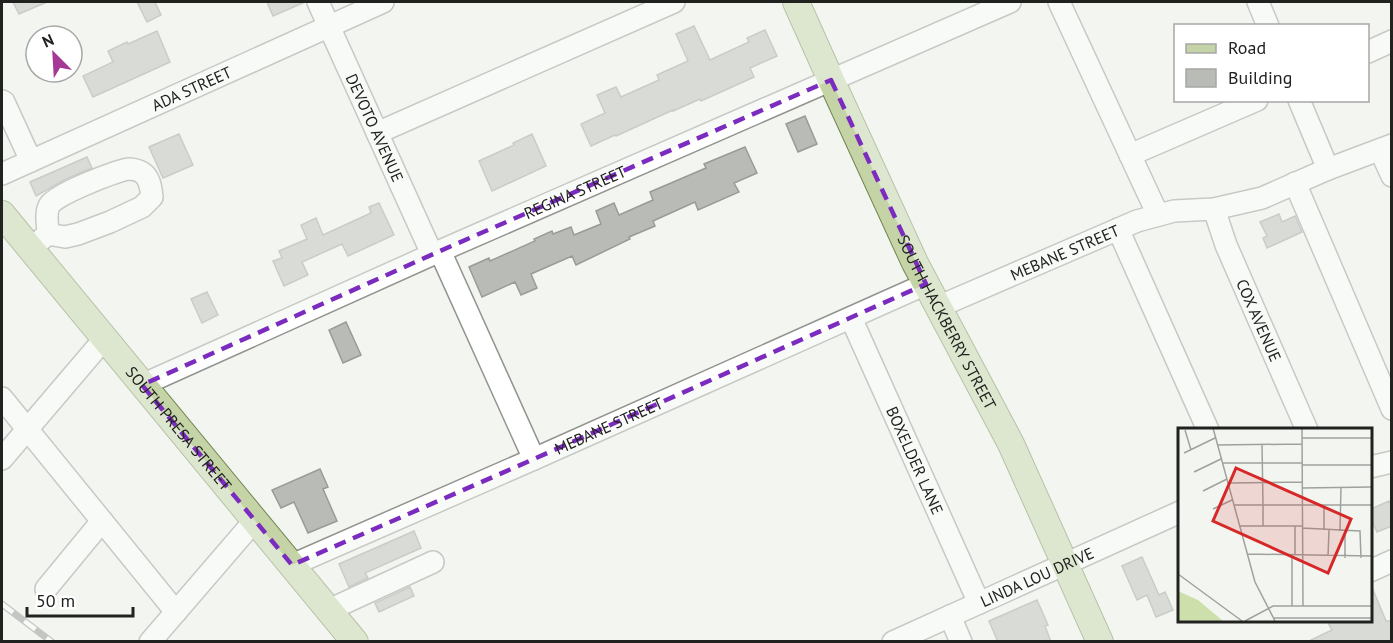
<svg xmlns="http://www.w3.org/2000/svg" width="1393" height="643" viewBox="0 0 1393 643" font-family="'PT Sans',sans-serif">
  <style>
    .building { fill: #b9bbb6; stroke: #999b95; stroke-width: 1.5 }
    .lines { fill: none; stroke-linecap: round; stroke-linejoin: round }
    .minor-casing { stroke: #92948f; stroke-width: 24 }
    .major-casing { stroke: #728351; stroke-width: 28 }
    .minor { stroke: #fff; stroke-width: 21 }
    .major { stroke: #c4d4a7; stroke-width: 26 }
    .rail-casing { stroke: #8b8d89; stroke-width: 7 }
    .rail { stroke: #fff; stroke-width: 4.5; stroke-dasharray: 14; stroke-linecap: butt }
    .marked { fill: none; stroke: #7b2cbf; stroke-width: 4.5; stroke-dasharray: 12 8; stroke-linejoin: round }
    .labels { text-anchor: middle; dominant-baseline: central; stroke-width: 4.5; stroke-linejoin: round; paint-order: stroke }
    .street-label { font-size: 16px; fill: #212220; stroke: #fff }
    .inset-road { fill: none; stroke: #9fa19d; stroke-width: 1.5 }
    .view { fill: #d62828; fill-opacity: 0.15; stroke: #d62828; stroke-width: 3 }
    .inset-edge { fill: none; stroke: #212220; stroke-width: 3 }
  </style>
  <rect width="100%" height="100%" fill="#f3f6f0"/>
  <g class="building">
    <path d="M13 2H47L19 14Z"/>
    <path d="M137 2H155L161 15 147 22Z"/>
    <path d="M267 2H305L273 16Z"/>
    <path d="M694 26 710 60 749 42 747 38 765 30 777 56 750 68 754 77 701 101 700 99 673 111V110L616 136 615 135 591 146 581 124 605 113 597 95 616 87 621 97 659 80 657 75 688 61 676 34Z"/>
    <path d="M157 31 170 62 93 97 83 76 113 62 108 51 127 42 128 44Z"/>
    <path d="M805 116 817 144 798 152 786 124Z"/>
    <path d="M179 134 193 165 163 178 149 147Z"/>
    <path d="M532 134 546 166 492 191 479 161 514 145 513 143Z"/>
    <path d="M745 147 757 173 734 183 739 192 698 210 695 202 653 221 655 226 629 237 630 239 576 265 572 256 531 274 537 288 521 295 515 282 482 297 469 267 489 258 490 261 535 241 534 239 552 231 553 234 571 227 574 235 601 224 596 211 614 203 619 215 653 200 650 192 706 168 704 164Z"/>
    <path d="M87 157 92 168 66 179 36 196 30 182Z"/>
    <path d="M379 203 394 235 348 256 342 244 302 262 308 275 284 286 273 261 282 258 279 251 307 239 301 225 316 218 323 235 371 213 369 207Z"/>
    <path d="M1279 214 1282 222 1295 216 1302 232 1267 248 1263 238 1267 236 1260 222Z"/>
    <path d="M207 292 218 315 202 323 191 299Z"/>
    <path d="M346 322 361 355 343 363 329 330Z"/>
    <path d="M320 469 328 487 323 489 337 521 308 533 294 502 281 508 272 490Z"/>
    <path d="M1389 501 1392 507V526L1377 532 1371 519V509Z"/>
    <path d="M414 531 421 548 365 573 368 578 349 587 339 564Z"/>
    <path d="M1142 557 1159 595 1165 592 1173 610 1156 617 1147 595 1137 600 1122 566Z"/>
    <path d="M1371 585 1386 621H1392V642H1307L1332 630 1327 621H1371Z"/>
    <path d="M410 587 414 596 379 612 375 603Z"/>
    <path d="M1037 600 1048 625 1045 626 1051 642H998L989 621Z"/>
  </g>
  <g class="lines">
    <defs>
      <g id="minor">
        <path id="s1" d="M318 2 432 254"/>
        <path d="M1059 2 1158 215"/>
        <path d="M1258 2 1268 26"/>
        <path d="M1368 52 1392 41"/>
        <path d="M1299 100 1328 169"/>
        <path d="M2 101 4 102 31 161"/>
        <path d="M377 133 674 2"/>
        <path d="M1380 150 1392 176"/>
        <path d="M1130 155 1257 100"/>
        <path id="s2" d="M2 174 383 2"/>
        <path d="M1295 183 1392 409"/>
        <path id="s3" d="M1214 209 1226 245 1307 430"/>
        <path d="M1118 229 1208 430"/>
        <path d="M30 249 48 234 65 237 78 234 110 222 142 207 152 197C151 188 150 177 141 172 138 170 131 169 128 169 114 172 53 195 49 206 45 214 48 226 48 234"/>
        <path d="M440 251 534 459"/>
        <path id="s4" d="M938 307 1137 221 1174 211 1214 209 1262 198 1328 169 1392 145"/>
        <path id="s5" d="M851 318 979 603"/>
        <path id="s6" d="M142 385 440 251 1010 2"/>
        <path d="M2 398 176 612"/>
        <path d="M2 459 105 338"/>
        <path d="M1370 467 1392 462"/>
        <path id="s7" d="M292 565 534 459 926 284"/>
        <path d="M1370 571 1392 561"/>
        <path d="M46 589 102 521"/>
        <path d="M329 610 433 562"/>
        <path d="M950 616 961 642"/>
        <path d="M150 642 255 520"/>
        <path id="s8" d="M893 642 1180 512"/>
      </g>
      <g id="major">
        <path id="s9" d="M796 2 831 80 915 263 1011 444 1100 642"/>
        <path id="s10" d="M2 214 355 642"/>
      </g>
    </defs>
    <use href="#minor" class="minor-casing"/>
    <use href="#major" class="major-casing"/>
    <use href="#minor" class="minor"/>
    <use href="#major" class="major"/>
    <defs>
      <path id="rail" d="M2 604 52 642"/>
    </defs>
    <use href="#rail" class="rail-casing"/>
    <use href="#rail" class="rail"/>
  </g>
  <path d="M0 0H1393V643H0ZM831 80 926 284 534 459 292 565 142 385 440 251Z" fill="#f3f6f0" fill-opacity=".55" fill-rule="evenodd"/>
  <path class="marked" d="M831 80 926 284 534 459 292 565 142 385 440 251Z"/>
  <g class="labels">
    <g class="street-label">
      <text stroke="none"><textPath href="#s2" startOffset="208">ADA STREET</textPath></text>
      <text stroke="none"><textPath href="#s1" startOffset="138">DEVOTO AVENUE</textPath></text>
      <text stroke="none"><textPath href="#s6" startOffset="474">REGINA STREET</textPath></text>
      <text stroke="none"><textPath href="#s4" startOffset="138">MEBANE STREET</textPath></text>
      <text stroke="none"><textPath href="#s3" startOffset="120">COX AVENUE</textPath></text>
      <text stroke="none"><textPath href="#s9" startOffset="354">SOUTH HACKBERRY STREET</textPath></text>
      <text stroke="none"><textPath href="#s7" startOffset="346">MEBANE STREET</textPath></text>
      <text stroke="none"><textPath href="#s10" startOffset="278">SOUTH PRESA STREET</textPath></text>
      <text stroke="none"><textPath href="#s5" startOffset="156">BOXELDER LANE</textPath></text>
      <text stroke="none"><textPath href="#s8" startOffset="158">LINDA LOU DRIVE</textPath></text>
    </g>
  </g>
  <g transform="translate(1178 428)">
    <rect width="194" height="194" fill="#f3f6f0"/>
    <path d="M0 163 20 172 45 193H0Z" fill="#cde0ac"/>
    <path class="inset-road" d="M35 0 77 154 97 193M124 0 125 178M7 2 13 22M124 10H194M84 16 85 77M39 17 124 16M6 25 37 10M44 35H124M124 37H194M16 44 43 31M50 55 124 54M124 60 194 59M25 63 49 51M56 77H194M85 77V98M146 77V101M35 81 54 72M62 98H124M117 98V126M124 100 182 103 183 130M162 103 163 59M69 126 194 128M150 128 151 102M167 130V103M0 146 64 193M114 178V126M96 190H194M67 193 95 178H194"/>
    <path class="view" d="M58 40 173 91 150 145 35 93Z"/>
    <rect width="194" height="194" class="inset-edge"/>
  </g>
  <rect width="1393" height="643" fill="none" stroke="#212220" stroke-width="6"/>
  <rect x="1174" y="24" width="195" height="78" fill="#ffffff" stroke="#a6a7a6" stroke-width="1.5"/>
  <rect x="1186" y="44" width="30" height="9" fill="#c4d4a7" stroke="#a6a7a6" stroke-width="1.5"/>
  <text x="1228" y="54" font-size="18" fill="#212220">Road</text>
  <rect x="1186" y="69" width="30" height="18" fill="#b9bbb6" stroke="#a6a7a6" stroke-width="1.5"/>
  <text x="1228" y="84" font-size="18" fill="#212220">Building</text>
  <g transform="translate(54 54) rotate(336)"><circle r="28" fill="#ffffff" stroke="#a6a7a6" stroke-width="1.5"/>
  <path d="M0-4.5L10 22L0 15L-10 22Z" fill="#a53795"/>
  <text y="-9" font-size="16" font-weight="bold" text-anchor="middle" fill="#212220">N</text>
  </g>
  <path d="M27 607v9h106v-9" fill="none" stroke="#212220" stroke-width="3"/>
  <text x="36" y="607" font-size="18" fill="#212220" stroke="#ffffff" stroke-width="4.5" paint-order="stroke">50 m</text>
</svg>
